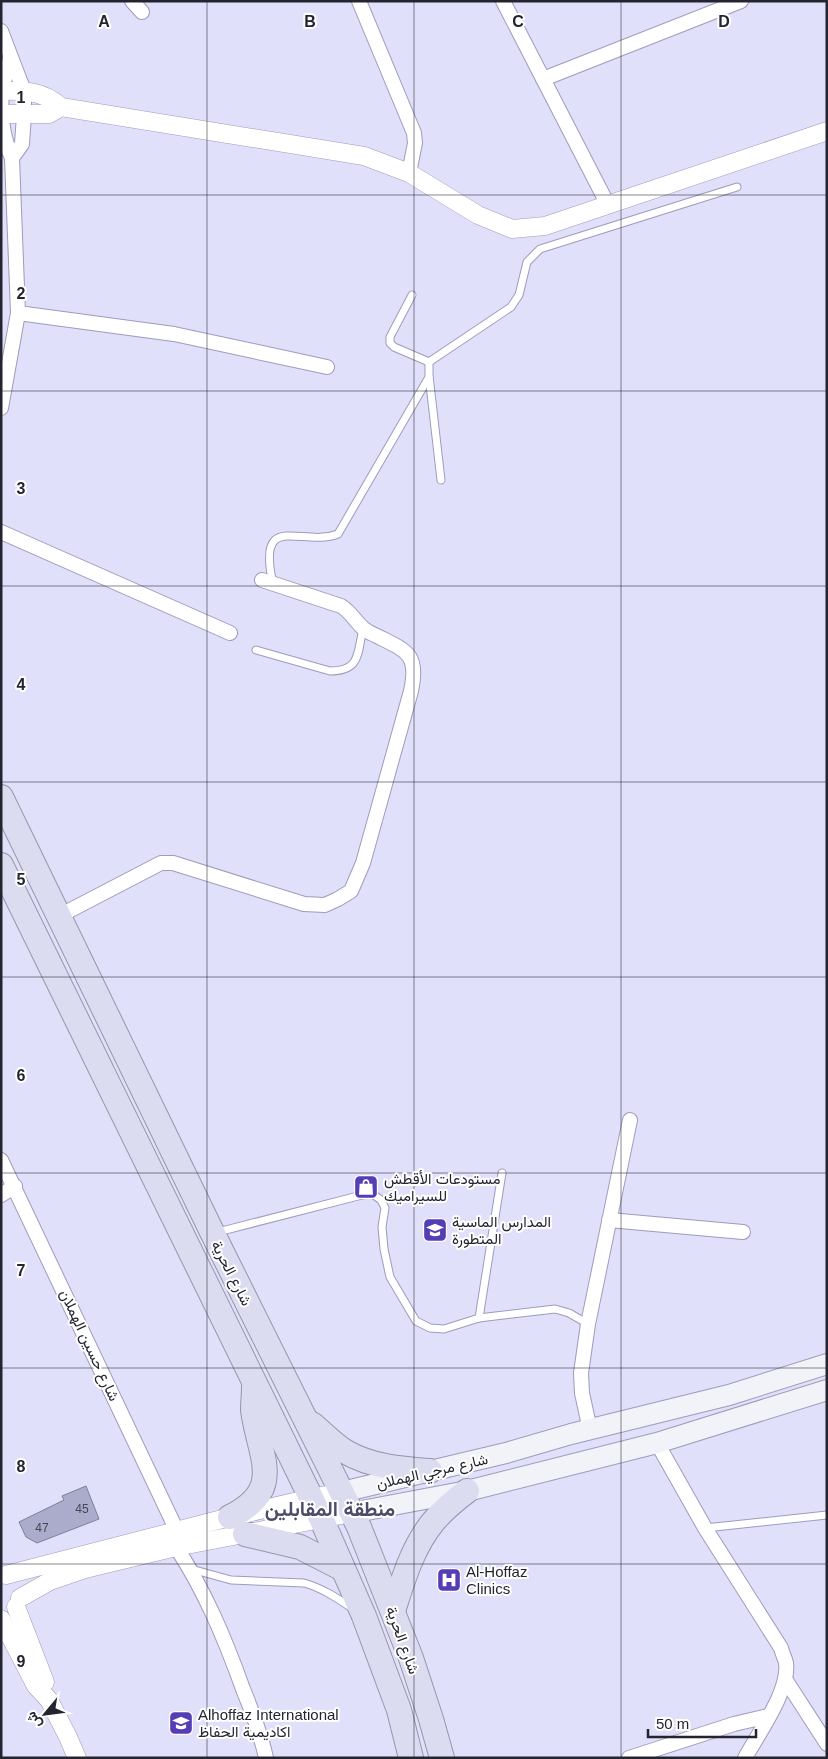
<svg xmlns="http://www.w3.org/2000/svg" width="828" height="1759" viewBox="0 0 828 1759" font-family="Helvetica,Vazirmatn,sans-serif">
  <style>
    .building { fill: #ababcb; stroke: #7e7e9d }
    .lines { fill: none; stroke-linecap: round; stroke-linejoin: round }
    .service-casing { stroke: #9c9cbc; stroke-width: 9 }
    .minor-casing { stroke: #9c9cbc; stroke-width: 16 }
    .tertiary-casing { stroke: #9c9cbc; stroke-width: 19 }
    .secondary-casing { stroke: #9c9cbc; stroke-width: 22 }
    .trunk-casing { stroke: #9696ab; stroke-width: 26 }
    .service { stroke: #fff; stroke-width: 7 }
    .minor { stroke: #fff; stroke-width: 14 }
    .tertiary { stroke: #fff; stroke-width: 18 }
    .secondary { stroke: #f2f2f9; stroke-width: 20 }
    .trunk { stroke: #dcdcf0; stroke-width: 24 }
    .grid { fill: none; stroke: #242431; stroke-width: 1; stroke-opacity: 0.55 }
    .labels { text-anchor: middle; dominant-baseline: central; stroke-width: 4; stroke-linejoin: round; paint-order: stroke }
    .number-label { font-size: 12px; fill: #464658 }
    .poi-label { font-size: 15px; fill: #242431; stroke: #fff; text-anchor: start }
    .street-label { font-size: 15px; fill: #242431; stroke: #fff }
    .district-label { font-size: 20px; font-weight: bold; fill: #4d4c69; stroke: #fff }
    .grid-label { font-size: 16px; text-anchor: middle; font-weight: bold; fill: #242431; stroke: #fff; stroke-width: 4; stroke-linejoin: round; paint-order: stroke }
  </style>
  <rect width="100%" height="100%" fill="#e0e0fb"/>
  <path class="building" d="M86 1486 99 1519 37 1543 26 1537 19 1522 64 1500 62 1496Z"/>
  <g class="lines">
    <defs>
      <g id="service">
        <path d="M412 295 390 337V343L394 347 429 362"/>
        <path d="M441 480 429 376V362L511 307 519 295 527 262 540 249 737 187"/>
        <path d="M273 584C256 509 302 548 338 534L429 377"/>
        <path d="M256 650 330 671C361 671 357 653 363 629"/>
        <path d="M218 1232 362 1195 368 1194 374 1195 381 1200 385 1208 382 1227 384 1249 390 1277 416 1321 430 1328 444 1329 479 1318 555 1309 569 1313 588 1324"/>
        <path d="M479 1318 502 1173"/>
        <path d="M705 1528 827 1515"/>
        <path d="M191 1569 231 1580 304 1583C322 1588 337 1598 352 1608"/>
      </g>
      <g id="minor">
        <path d="M132 1 142 12"/>
        <path d="M359 1 414 133 415 143 409 173"/>
        <path d="M503 1 608 205"/>
        <path d="M1 31 24 91V115L22 144 12 158"/>
        <path d="M543 79 741 1"/>
        <path d="M18 313 174 334 327 367"/>
        <path d="M1 408 18 313 12 158C3 138 0 115 2 93 3 81 8 69 10 58"/>
        <path d="M1 532 230 633"/>
        <path d="M59 916 161 863H173L304 904 325 905 338 899 351 891 363 863 411 691C419 654 407 651 377 636 373 634 367 632 363 628 355 621 351 612 341 606L262 580"/>
        <path d="M1 1160 177 1531"/>
        <path d="M1 1195 15 1186"/>
        <path d="M609 1220 743 1232"/>
        <path d="M590 1430 582 1393 581 1373 588 1324 630 1120"/>
        <path d="M657 1443 705 1528 781 1648C782 1653 785 1658 786 1663 790 1690 758 1734 745 1758"/>
        <path d="M176 1547C205 1591 225 1639 243 1689 252 1711 261 1734 266 1758"/>
        <path d="M785 1679 827 1744"/>
        <path d="M629 1758 734 1724 768 1716"/>
      </g>
      <g id="tertiary">
        <path d="M1 91C23 90 44 91 61 107L364 156 409 173 478 215 512 229 545 226 827 131"/>
        <path d="M1 114H49L61 107"/>
        <path d="M6 1575 230 1517 311 1498 342 1492"/>
        <path d="M20 1598 50 1581 85 1569 176 1547 351 1513"/>
        <path d="M16 1607 45 1682"/>
        <path d="M1 1619 36 1686 49 1700 68 1737 77 1758"/>
      </g>
      <g id="secondary">
        <path d="M342 1492 506 1453 571 1434 729 1395 827 1364"/>
        <path d="M351 1513 467 1491 657 1443 827 1390"/>
      </g>
      <g id="trunk">
        <path d="M1 797 213 1234 359 1527 411 1658 431 1719 442 1758"/>
        <path d="M1 865 321 1518 364 1616 399 1710 411 1758"/>
        <path d="M312 1424C323 1433 334 1445 346 1452 372 1467 402 1469 430 1471"/>
        <path d="M230 1517C286 1489 259 1457 253 1410 253 1403 254 1395 254 1387"/>
        <path d="M245 1534 300 1547 343 1569"/>
        <path d="M393 1611C403 1580 412 1548 433 1522 443 1510 455 1500 467 1491"/>
      </g>
    </defs>
    <use href="#service" class="service-casing"/>
    <use href="#minor" class="minor-casing"/>
    <use href="#tertiary" class="tertiary-casing"/>
    <use href="#secondary" class="secondary-casing"/>
    <use href="#trunk" class="trunk-casing"/>
    <use href="#service" class="service"/>
    <use href="#minor" class="minor"/>
    <use href="#tertiary" class="tertiary"/>
    <use href="#secondary" class="secondary"/>
    <use href="#trunk" class="trunk"/>
  </g>
  <path class="grid" d="M207 1V1758M414 1V1758M621 1V1758M1 195H827M1 391H827M1 586H827M1 782H827M1 977H827M1 1173H827M1 1368H827M1 1564H827"/>
  <defs>
    <symbol id="shop-square" viewBox="-11 -11 22 22"><rect x="-9" y="-9" width="18" height="18" rx="4" fill="#543db5" stroke="#fff"/><path d="M-5-2.5h2.3a2.7 3.5 0 0 1 5.4 0H5L5.5 6h-11ZM-1.5-2.5h3a1.5 2.3 0 0 0-3 0Z" fill="#fff"/></symbol>
    <symbol id="school-square" viewBox="-11 -11 22 22"><rect x="-9" y="-9" width="18" height="18" rx="4" fill="#543db5" stroke="#fff"/><path d="M0-5L7-2L0 1L-7-2ZM-4 1L0 2.5L4 1V4Q0 6-4 4Z" fill="#fff"/></symbol>
    <symbol id="hospital-square" viewBox="-11 -11 22 22"><rect x="-9" y="-9" width="18" height="18" rx="4" fill="#543db5" stroke="#fff"/><path d="M-5-5h3v3.5h4V-5h3V5h-3V1.5h-4V5h-3Z" fill="#fff"/></symbol>
  </defs>
  <g fill-rule="evenodd">
    <use href="#shop-square" x="352" y="1173" width="28" height="28"/>
    <use href="#school-square" x="421" y="1216" width="28" height="28"/>
    <use href="#hospital-square" x="435" y="1566" width="28" height="28"/>
    <use href="#school-square" x="167" y="1709" width="28" height="28"/>
  </g>
  <g class="labels">
    <g class="number-label">
      <text x="82" y="1509">45</text>
      <text x="42" y="1528">47</text>
    </g>
    <g class="poi-label">
      <text x="384" y="1178">مستودعات الأقطش<tspan x="384" dy="17">للسيراميك</tspan></text>
      <text x="452" y="1221">المدارس الماسية<tspan x="452" dy="17">المتطورة</tspan></text>
      <text x="466" y="1571">Al-Hoffaz<tspan x="466" dy="17">Clinics</tspan></text>
      <text x="198" y="1714">Alhoffaz International<tspan x="198" dy="17">اكاديمية الحفاظ</tspan></text>
    </g>
    <g class="street-label">
      <text transform="translate(232 1273) rotate(63)">شارع الحرية</text>
      <text transform="translate(90 1345) rotate(65)">شارع حسين الهملان</text>
      <text transform="translate(432 1471) rotate(-13)">شارع مرجي الهملان</text>
      <text transform="translate(403 1640) rotate(70)">شارع الحرية</text>
    </g>
    <g class="district-label">
      <text x="330" y="1509">منطقة المقابلين</text>
    </g>
  </g>
  <g class="grid-label">
    <text x="104" y="27">A</text>
    <text x="310" y="27">B</text>
    <text x="518" y="27">C</text>
    <text x="724" y="27">D</text>
    <text x="21" y="103">1</text>
    <text x="21" y="299">2</text>
    <text x="21" y="494">3</text>
    <text x="21" y="690">4</text>
    <text x="21" y="885">5</text>
    <text x="21" y="1081">6</text>
    <text x="21" y="1276">7</text>
    <text x="21" y="1472">8</text>
    <text x="21" y="1667">9</text>
  </g>
  <rect width="828" height="1759" fill="none" stroke="#242431" stroke-width="5"/>
  <g transform="translate(45 1714) rotate(241)" stroke="#ffffff" stroke-width="4" paint-order="stroke">
  <path d="M0-4L9 19L0 12L-9 19Z" fill="#242431"/>
  <text y="-8" font-size="14" font-weight="bold" text-anchor="middle" fill="#242431">ش</text>
  </g>
  <path d="M648 1729v8h108v-8" fill="none" stroke="#242431" stroke-width="2.5"/>
  <text x="656" y="1729" font-size="15" fill="#242431" stroke="#ffffff" stroke-width="4" paint-order="stroke">50 m</text>
</svg>
